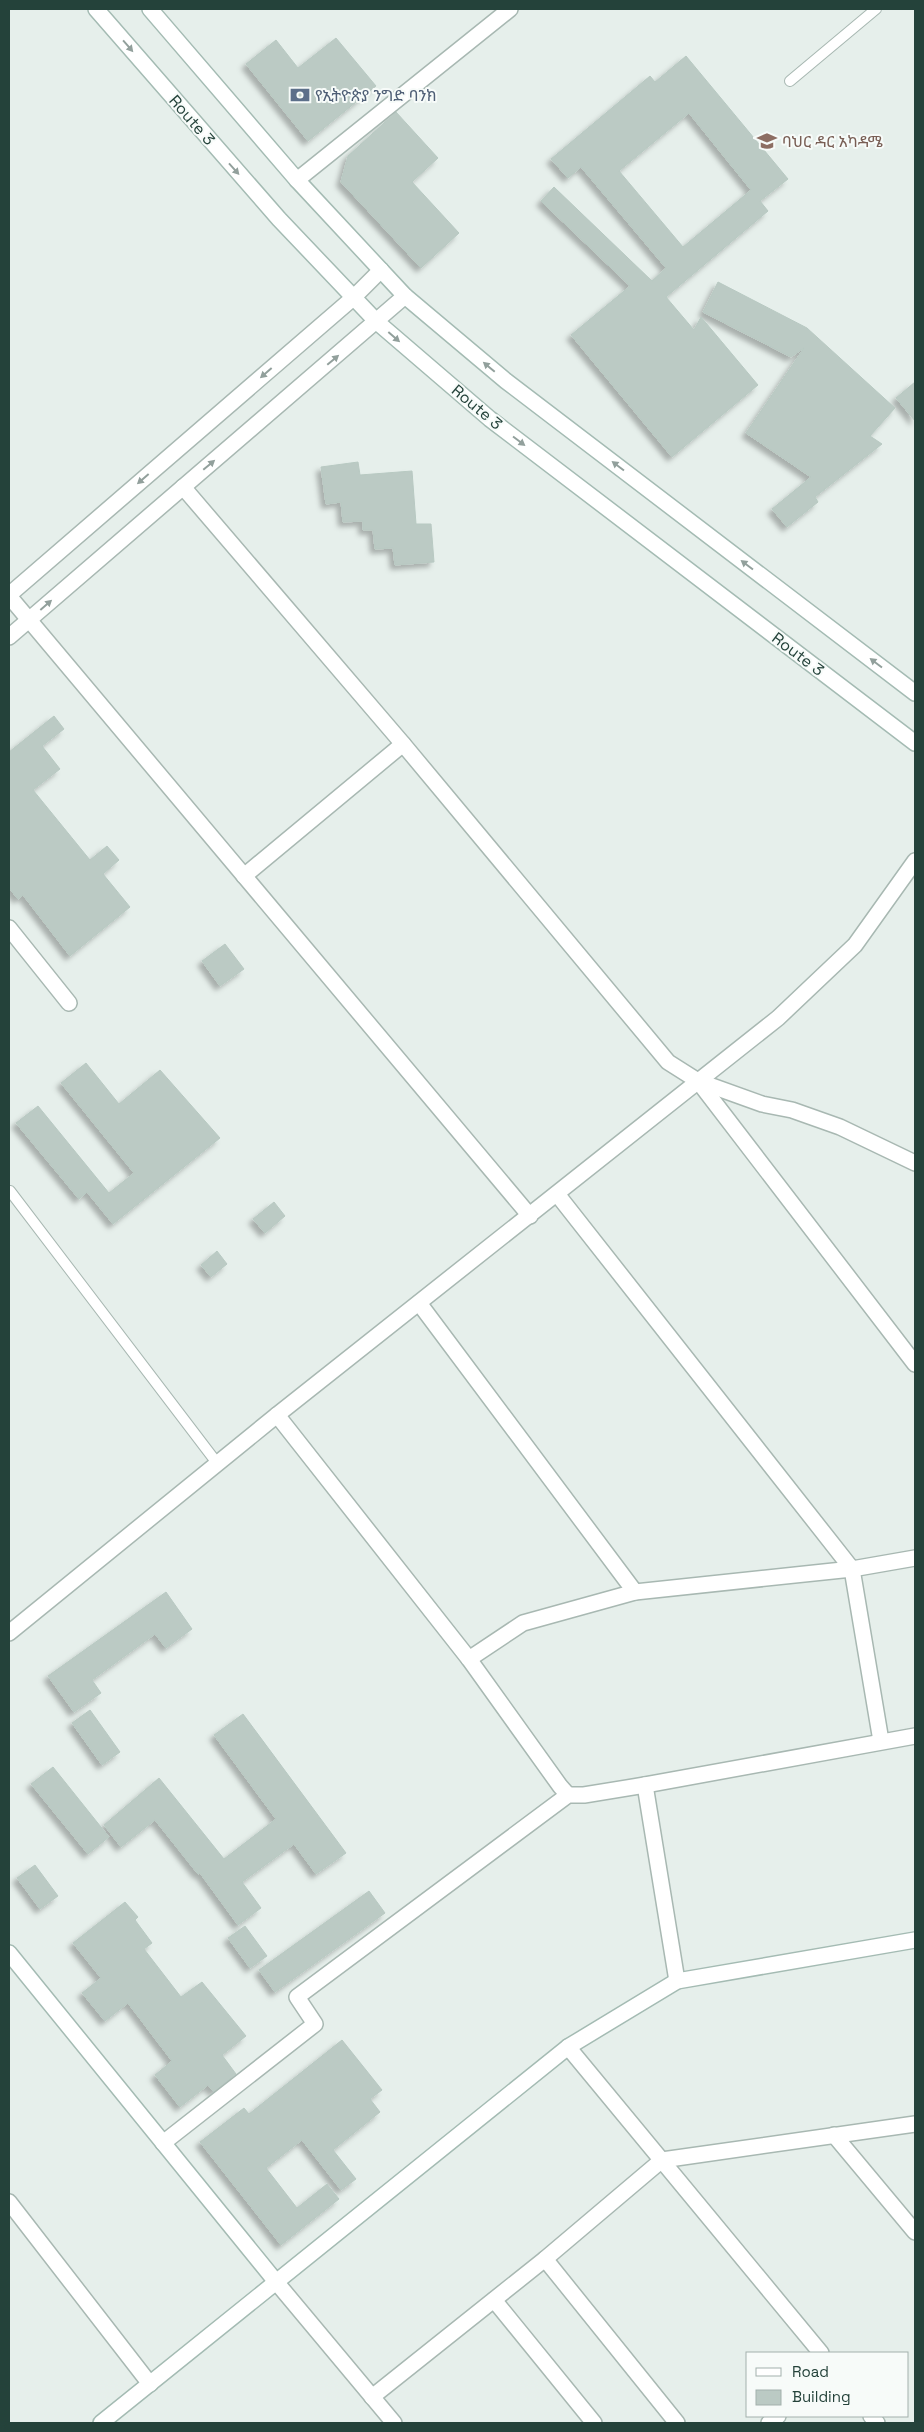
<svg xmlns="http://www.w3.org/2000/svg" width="924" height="2432" viewBox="0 0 924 2432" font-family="'Space Grotesk','Noto Sans Ethiopic',sans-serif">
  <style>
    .building { fill: #bbcac4; stroke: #b8c9c2; fill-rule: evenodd; filter: url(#shadow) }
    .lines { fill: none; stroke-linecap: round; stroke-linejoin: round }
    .lane-casing { stroke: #a8b8b2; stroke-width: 12 }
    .street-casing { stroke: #a8b8b2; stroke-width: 18 }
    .secondary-casing { stroke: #a4bbb3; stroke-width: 18 }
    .lane { stroke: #fff; stroke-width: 10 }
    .street { stroke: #fff; stroke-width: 15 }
    .secondary { stroke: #fff; stroke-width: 15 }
    .oneway { fill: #92a09c }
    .labels { text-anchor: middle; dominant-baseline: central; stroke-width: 4; stroke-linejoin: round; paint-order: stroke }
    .service-label { font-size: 16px; fill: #4e5e75; stroke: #f7fbf9; text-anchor: start }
    .street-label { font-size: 16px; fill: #24423a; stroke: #f7fbf9 }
    .education-label { font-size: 16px; fill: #785e54; stroke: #f7fbf9; text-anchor: start }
  </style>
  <defs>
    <filter id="shadow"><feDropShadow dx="-4.5" dy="4.5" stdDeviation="2.5" flood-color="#0004"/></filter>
  </defs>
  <rect width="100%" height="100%" fill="#e6efeb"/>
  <g class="building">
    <path d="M336 38 376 86 308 141 246 64 276 40 298 68Z"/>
    <path d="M686 56 788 179 760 201 768 211 666 297 694 330 701 317 758 385 672 457 571 335 630 286 541 201 554 187 652 281 666 268 581 167 568 178 551 159 650 76 655 82ZM689 113 751 190 683 247 619 171Z"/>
    <path d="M396 112 438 158 412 182 459 233 421 268 341 182 348 156Z"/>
    <path d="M718 282 807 328 895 408 870 436 882 444 815 497 818 502 787 527 772 509 811 477 746 433 804 348 791 357 703 312Z"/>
    <path d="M915 382V421L896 398Z"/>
    <path d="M358 462 360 475 412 471 416 524H431L434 562 395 565 393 548 375 549 373 530H363V521L343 522 341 502 326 504 321 467Z"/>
    <path d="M54 716 64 729 42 746 60 769 33 790 90 860 107 846 119 860 103 874 130 907 70 956 23 895 18 899 9 888V752Z"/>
    <path d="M225 944 244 969 220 986 202 961Z"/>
    <path d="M86 1063 119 1104 160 1070 220 1138 113 1224 87 1192 79 1199 16 1123 38 1106 109 1193 134 1173 61 1083Z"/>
    <path d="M274 1202 285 1216 265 1233 253 1219Z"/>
    <path d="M217 1251 227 1264 211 1277 201 1265Z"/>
    <path d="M166 1592 192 1629 166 1648 155 1634 92 1680 101 1693 74 1712 48 1676Z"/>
    <path d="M90 1710 120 1752 102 1765 72 1723Z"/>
    <path d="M243 1714 346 1853 316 1874 294 1844 242 1882 261 1908 238 1925 200 1873 198 1874 155 1820 121 1847 104 1825 159 1778 224 1859 276 1819 214 1735Z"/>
    <path d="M53 1767 109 1837 88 1854 31 1784Z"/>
    <path d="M35 1865 58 1896 40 1909 17 1878Z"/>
    <path d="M369 1891 385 1913 275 1992 259 1970Z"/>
    <path d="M125 1902 138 1917 135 1920 152 1943 144 1949 181 1997 202 1982 246 2036 222 2055 236 2074 214 2092 208 2085 180 2107 155 2075 172 2061 128 2003 105 2021 82 1993 101 1978 73 1943Z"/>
    <path d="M245 1926 267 1956 250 1968 228 1938Z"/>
    <path d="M342 2040 382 2090 370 2099 380 2112 333 2150 356 2179 341 2190 302 2140 266 2168 297 2208 327 2184 339 2199 281 2245 200 2142 244 2108 249 2114Z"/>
  </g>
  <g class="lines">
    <defs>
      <g id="lane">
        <path d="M790 81 876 9"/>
        <path d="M10 1191 217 1463"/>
      </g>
      <g id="street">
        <path d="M297 180 510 9"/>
        <path d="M183 487 403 744 668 1062 698 1081 762 1104 792 1110 840 1127 915 1163"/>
        <path d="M9 595 353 298 381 270"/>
        <path d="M9 596 530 1216"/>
        <path d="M9 637 405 296"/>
        <path d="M244 876 403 744"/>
        <path d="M9 928 69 1003"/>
        <path d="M698 1081 915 1364"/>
        <path d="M557 1194 852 1569 881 1741"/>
        <path d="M419 1303 635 1592"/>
        <path d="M277 1415 469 1659 560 1786 568 1795"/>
        <path d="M9 1633 277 1415 778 1018 855 945 915 861"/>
        <path d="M469 1659 523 1623 635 1592 852 1569 915 1558"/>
        <path d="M645 1785 677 1981"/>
        <path d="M568 2047 821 2353"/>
        <path d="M834 2135 915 2232"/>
        <path d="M163 2143 315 2024 297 1997 568 1795H584L645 1785 915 1736"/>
        <path d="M9 2202 150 2384"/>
        <path d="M545 2259 677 2423"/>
        <path d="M277 2283 394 2423"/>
        <path d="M494 2300 594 2423"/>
        <path d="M372 2397 545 2259 662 2160 915 2124"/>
        <path d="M871 2416 877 2423"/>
        <path d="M769 2423 778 2416"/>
      </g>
      <g id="secondary">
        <path d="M96 9 279 219 377 322 490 419 915 743"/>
        <path d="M150 9 297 180 405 296 506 381 915 693"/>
        <path d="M9 1953 277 2283"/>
        <path d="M101 2423 568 2047 677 1981 915 1940"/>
      </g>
    </defs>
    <use href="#lane" class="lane-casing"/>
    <use href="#street" class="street-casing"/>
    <use href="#secondary" class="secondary-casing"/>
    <use href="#lane" class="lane"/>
    <use href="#street" class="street"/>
    <use href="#secondary" class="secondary"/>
  </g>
  <defs><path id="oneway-solid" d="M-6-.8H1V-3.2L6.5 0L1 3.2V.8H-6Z" transform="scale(1.25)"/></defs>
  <g class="oneway">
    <use href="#oneway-solid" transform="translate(128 46) rotate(49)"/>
    <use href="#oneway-solid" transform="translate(234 169) rotate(48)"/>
    <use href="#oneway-solid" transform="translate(394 337) rotate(41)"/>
    <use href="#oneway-solid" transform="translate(333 360) rotate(-40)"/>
    <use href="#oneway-solid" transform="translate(489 367) rotate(-140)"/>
    <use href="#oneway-solid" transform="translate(266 373) rotate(139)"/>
    <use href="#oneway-solid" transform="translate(519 441) rotate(37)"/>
    <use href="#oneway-solid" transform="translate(209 465) rotate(-40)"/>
    <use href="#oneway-solid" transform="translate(618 466) rotate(-143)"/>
    <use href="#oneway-solid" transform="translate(143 479) rotate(139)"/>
    <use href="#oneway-solid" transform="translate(747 565) rotate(-143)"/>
    <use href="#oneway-solid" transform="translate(46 605) rotate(-41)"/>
    <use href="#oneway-solid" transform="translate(876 663) rotate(-143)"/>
  </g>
  <defs>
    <symbol id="bank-bare" viewBox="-9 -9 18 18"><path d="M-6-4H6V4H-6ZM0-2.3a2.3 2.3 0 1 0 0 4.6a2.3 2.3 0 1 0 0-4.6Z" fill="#5c6f8a" stroke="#f7fbf9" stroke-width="2.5" paint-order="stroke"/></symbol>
    <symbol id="school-bare" viewBox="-9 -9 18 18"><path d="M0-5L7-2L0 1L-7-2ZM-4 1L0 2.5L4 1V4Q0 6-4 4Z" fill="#8d6e63" stroke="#f7fbf9" stroke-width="2.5" paint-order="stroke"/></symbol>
  </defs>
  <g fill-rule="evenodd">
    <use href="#bank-bare" x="286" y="81" width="28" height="28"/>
    <use href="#school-bare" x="753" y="127" width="28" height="28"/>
  </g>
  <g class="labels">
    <g class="service-label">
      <text x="315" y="95">የኢትዮጵያ ንግድ ባንክ</text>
    </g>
    <g class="street-label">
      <text transform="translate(192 120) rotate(49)">Route 3</text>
      <text transform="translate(477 407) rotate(40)">Route 3</text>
      <text transform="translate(798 654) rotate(37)">Route 3</text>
    </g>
    <g class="education-label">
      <text x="782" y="141">ባህር ዳር አካዳሜ</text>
    </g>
  </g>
  <rect width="924" height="2432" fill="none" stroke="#24423a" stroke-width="20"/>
  <rect x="746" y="2352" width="162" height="65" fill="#f7fbf9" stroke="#a3b1ad"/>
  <rect x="756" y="2368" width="25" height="8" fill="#ffffff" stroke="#a3b1ad"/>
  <text x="792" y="2377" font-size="15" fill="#24423a">Road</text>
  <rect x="756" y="2390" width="25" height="15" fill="#bbcac4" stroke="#a3b1ad"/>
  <text x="792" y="2402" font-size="15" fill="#24423a">Building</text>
</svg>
